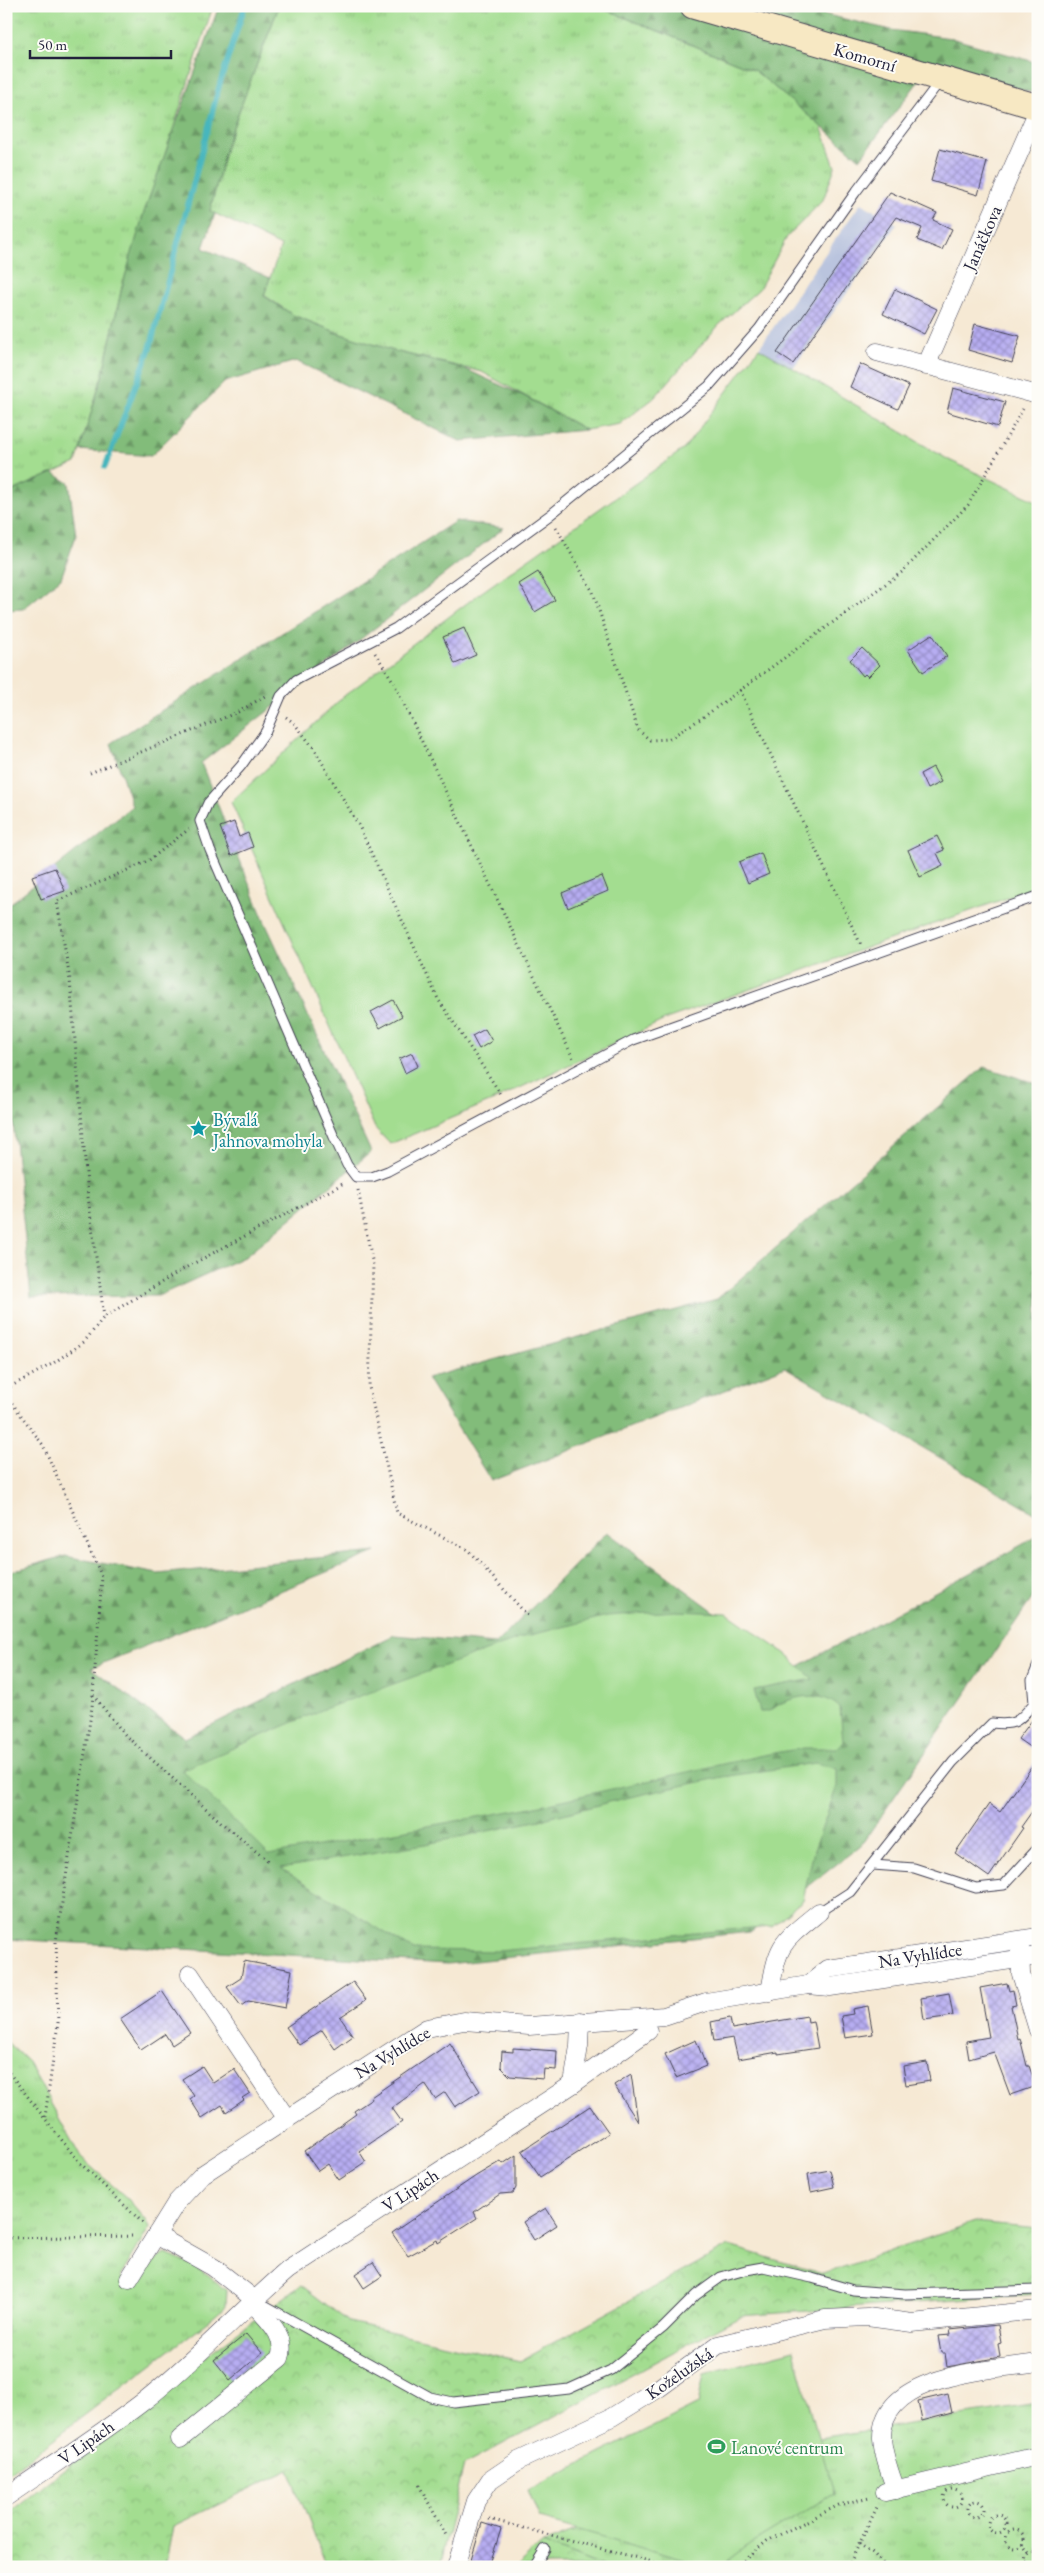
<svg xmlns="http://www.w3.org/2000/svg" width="1044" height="2573" viewBox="0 0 1044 2573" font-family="'EB Garamond',serif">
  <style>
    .industrial { fill: #bac4de }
    .grass { fill: url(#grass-tufts); stroke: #628066 }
    .forest { fill: url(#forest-firs); stroke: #526f5a }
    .park { fill: url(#park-crowns); stroke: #628066 }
    .garden { fill: #a3dd90; stroke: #628066 }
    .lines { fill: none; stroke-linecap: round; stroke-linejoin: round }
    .stream { stroke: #46b6bd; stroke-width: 5.5 }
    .building { fill: url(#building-cross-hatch) }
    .lane-casing { stroke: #424052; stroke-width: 11 }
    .street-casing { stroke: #424052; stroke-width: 19 }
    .secondary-casing { stroke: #424052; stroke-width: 27 }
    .path { stroke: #424052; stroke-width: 3; stroke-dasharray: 1 4; stroke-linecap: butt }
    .lane { stroke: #fff; stroke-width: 9 }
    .street { stroke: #fff; stroke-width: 18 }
    .secondary { stroke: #f7e8c3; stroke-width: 25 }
    .labels { text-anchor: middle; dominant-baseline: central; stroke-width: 4; stroke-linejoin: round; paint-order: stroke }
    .street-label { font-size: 18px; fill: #22223b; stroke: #fdfcf7 }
    .culture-label { font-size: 18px; fill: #0d838f; stroke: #fdfcf7; text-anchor: start }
    .leisure-label { font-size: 18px; fill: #27864d; stroke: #fdfcf7; text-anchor: start }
  </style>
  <defs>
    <pattern id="grass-tufts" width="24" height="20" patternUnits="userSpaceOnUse" patternTransform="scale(1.25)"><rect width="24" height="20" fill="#a3dd90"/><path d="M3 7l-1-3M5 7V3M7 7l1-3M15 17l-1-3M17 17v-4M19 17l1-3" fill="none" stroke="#8cbd7d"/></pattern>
    <pattern id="forest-firs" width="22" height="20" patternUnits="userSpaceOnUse" patternTransform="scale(1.25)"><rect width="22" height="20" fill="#82bc7a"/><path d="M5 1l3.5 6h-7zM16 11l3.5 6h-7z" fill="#6a9865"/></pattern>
    <pattern id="park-crowns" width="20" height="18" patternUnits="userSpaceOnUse" patternTransform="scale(1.25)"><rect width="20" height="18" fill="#a3dd90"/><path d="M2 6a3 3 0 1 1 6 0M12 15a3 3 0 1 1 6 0" fill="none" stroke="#8cbd7d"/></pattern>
    <pattern id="building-cross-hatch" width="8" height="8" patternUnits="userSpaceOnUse" patternTransform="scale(1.25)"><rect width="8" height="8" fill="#b7adf2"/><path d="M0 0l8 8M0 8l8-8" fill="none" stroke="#948cc5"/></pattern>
  </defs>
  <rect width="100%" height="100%" fill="#fdfcf7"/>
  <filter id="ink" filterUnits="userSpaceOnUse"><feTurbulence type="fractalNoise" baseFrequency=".02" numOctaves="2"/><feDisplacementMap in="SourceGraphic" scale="10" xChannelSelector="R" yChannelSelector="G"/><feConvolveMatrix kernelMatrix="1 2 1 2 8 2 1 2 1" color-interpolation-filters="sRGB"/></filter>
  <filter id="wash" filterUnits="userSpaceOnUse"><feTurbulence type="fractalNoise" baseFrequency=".0096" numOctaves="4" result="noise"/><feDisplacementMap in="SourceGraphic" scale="20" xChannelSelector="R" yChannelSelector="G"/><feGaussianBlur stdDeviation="1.12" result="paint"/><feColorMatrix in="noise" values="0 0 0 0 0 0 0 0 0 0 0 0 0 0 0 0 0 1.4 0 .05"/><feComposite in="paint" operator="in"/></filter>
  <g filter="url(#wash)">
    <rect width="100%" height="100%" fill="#f6e9d4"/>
    <path class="industrial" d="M861 203 897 224 793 368 759 348Z"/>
    <g class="grass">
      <path d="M6 6H213L122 287 103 373 76 463 6 494Z"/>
      <path d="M279 6H590L609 11 754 70 821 126 835 167 823 200 787 237 759 289 719 325 654 398 620 424 586 430 482 372 394 351 341 334 293 315 264 295 281 246 210 211 227 143Z"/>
      <path d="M6 2041 28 2062 81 2158 128 2199 146 2220 150 2227 120 2277 134 2286 154 2261 166 2254 198 2268 227 2290 226 2306 211 2319 6 2475Z"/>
      <path d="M1038 2404V2567H603L543 2543 806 2440Z"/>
    </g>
    <g class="forest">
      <path d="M219 6H279L227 143 210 211 215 214 203 248 270 278 264 296 293 315 341 334 394 351 463 368 524 396 586 430 460 441 296 361 225 382 151 456 80 450 103 373 122 287 145 209Z"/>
      <path d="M590 6H789L891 30 951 38 1038 63V94L930 66 860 159 754 70 609 11Z"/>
      <path d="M53 473 69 483 76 536 61 578 23 609 6 610V494Z"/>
      <path d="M456 521 504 528 201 763 263 918 371 1152 246 1256 158 1296 31 1297 6 1054V907L132 806 111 743Z"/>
      <path d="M984 1067 1038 1084V1515L785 1367 491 1481 427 1378 717 1299Z"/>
      <path d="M607 1532 726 1620 762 1686 1038 1536V1590L861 1845 750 1932 447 1964 6 1939V1573L65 1556 158 1574 376 1552 91 1668 185 1738 394 1635 496 1644Z"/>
    </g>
    <g class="park">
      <path d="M975 2222 1038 2228V2294L740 2316 464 2465 439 2567H327L289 2470 173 2526 165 2567H6V2515L207 2355 301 2285 349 2322 520 2361 729 2246 823 2274Z"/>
      <path d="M543 2543 603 2567H516Z"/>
    </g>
    <g class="garden">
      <path d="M759 348 949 460 1038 502V887L669 1018 494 1100 390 1144 375 1128 231 802 344 696 479 594 684 449Z"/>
      <path d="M675 1611 727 1613 786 1654 813 1679 754 1690 760 1712C772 1713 774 1706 784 1702 804 1694 825 1693 840 1708L843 1742 836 1748H804L763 1755 527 1808 269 1855 182 1770 324 1709 527 1636 607 1616Z"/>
      <path d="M815 1763 837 1769V1786L814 1850 803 1900 772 1926 498 1951 413 1950 281 1868 431 1843 540 1820 621 1799 723 1777Z"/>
      <path d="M794 2350 834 2494 746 2547 720 2567H710L540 2519 528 2490 698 2404 704 2374Z"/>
    </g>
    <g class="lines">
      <path class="stream" d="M105 467 150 348 220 83 245 6"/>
    </g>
    <g id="blocks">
      <g class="building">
        <path d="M940 149 987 162 978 195 931 181Z"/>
        <path d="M890 192 937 213 933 220 952 229 942 250 917 240 922 228 896 217 793 364 777 353Z"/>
        <path d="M895 289 937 309 924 334 883 314Z"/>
        <path d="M975 324 1020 336 1012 363 968 350Z"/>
        <path d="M860 364 909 386 898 409 850 387Z"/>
        <path d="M953 388 1005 402 998 427 947 412Z"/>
        <path d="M538 572 555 600 535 612 519 584Z"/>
        <path d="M464 628 476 655 455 664 443 637Z"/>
        <path d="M932 634 947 656 923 672 908 650Z"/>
        <path d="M862 648 880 665 868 677 865 674 863 676 850 660Z"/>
        <path d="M933 767 941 782 927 789 920 774Z"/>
        <path d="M234 822 239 837 248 833 253 847 231 856 220 827Z"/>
        <path d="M937 836 944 850 937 853 943 866 920 877 908 850Z"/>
        <path d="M761 853 769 874 748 883 739 862Z"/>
        <path d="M55 868 65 891 41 899 32 876Z"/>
        <path d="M602 876 608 891 568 908 562 893Z"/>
        <path d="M393 1000 402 1016 380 1028 371 1012Z"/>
        <path d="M485 1029 492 1041 479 1049 472 1036Z"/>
        <path d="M412 1053 418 1066 405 1073 399 1059Z"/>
        <path d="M1038 1712V1753L1018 1739Z"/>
        <path d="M1038 1758V1803L1021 1827 1023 1828 989 1877 955 1853 989 1804 1000 1812Z"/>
        <path d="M244 1961 292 1970 285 2008 248 2001 241 2006 227 1987 241 1978Z"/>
        <path d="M353 1982 366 2000 340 2017 353 2036 335 2049 322 2030 299 2045 286 2027Z"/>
        <path d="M1007 1983 1009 1991 1013 1990 1016 2005 1011 2006 1018 2039 1020 2038 1027 2066H1029L1036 2086 1010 2095 994 2052 969 2059 966 2041 989 2037 980 1988Z"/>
        <path d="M162 1991 190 2033 172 2045 165 2034 141 2050 120 2019Z"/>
        <path d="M949 1993 953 2016 924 2020 921 1998Z"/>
        <path d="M868 2006 873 2034 845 2038 841 2016 853 2014 852 2009Z"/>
        <path d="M807 2016 808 2022 813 2021 818 2048 778 2054V2052L738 2059 733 2038 714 2041 711 2022 730 2018 732 2029Z"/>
        <path d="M696 2040 706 2066 676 2078 665 2054Z"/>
        <path d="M450 2043 480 2091 455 2107 445 2092 435 2099 425 2084 392 2108 402 2122 359 2151 366 2162 339 2180 328 2164 318 2171 304 2151 356 2114 354 2111 372 2099 371 2097Z"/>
        <path d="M513 2048 557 2051 556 2070 544 2069 543 2079 510 2076 501 2067 502 2051 513 2052Z"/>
        <path d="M927 2062 930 2081 906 2085 903 2066Z"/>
        <path d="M202 2066 213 2083 234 2069 250 2093 242 2098 244 2100 226 2112 222 2105 202 2118 190 2099 194 2096 182 2079Z"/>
        <path d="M631 2074 638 2122 614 2085Z"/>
        <path d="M590 2106 609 2133 540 2177 522 2151Z"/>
        <path d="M516 2155V2188L513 2193 500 2194 474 2212 477 2218 438 2243 437 2240 408 2256 392 2233 476 2176 501 2161 503 2164Z"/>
        <path d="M830 2170 834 2187 811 2192 808 2174Z"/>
        <path d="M546 2208 557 2225 534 2240 523 2222Z"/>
        <path d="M373 2262 382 2276 364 2288 355 2274Z"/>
        <path d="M998 2325 1001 2342 998 2343 1000 2357 947 2367 945 2353H941L938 2336 951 2335 950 2330Z"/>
        <path d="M246 2334 262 2353 230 2380 214 2360Z"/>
        <path d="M948 2394 952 2413 922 2421 918 2401Z"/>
        <path d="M482 2523 501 2529 489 2567H469Z"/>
      </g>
    </g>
  </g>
  <g filter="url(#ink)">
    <use href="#blocks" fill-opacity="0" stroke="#424052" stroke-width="1"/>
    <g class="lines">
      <defs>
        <g id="lane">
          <path d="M940 81 855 193 759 329 709 386 550 515 396 628 296 680 281 696 266 731 241 766 208 803 200 821 210 850 334 1137 347 1165 356 1177H372L388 1171 633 1040 1038 896"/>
          <path d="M873 1865 914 1868 976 1888 1004 1885 1038 1848"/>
          <path d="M819 1912 850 1892 953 1762 992 1723C1016 1726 1019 1721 1034 1703L1032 1680 1038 1665"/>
          <path d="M259 2302 430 2397 453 2402 569 2389 611 2370 663 2328 696 2295 721 2277 746 2270 763 2267 812 2278 853 2290 905 2294 1038 2290"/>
          <path d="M534 2567 545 2549"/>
        </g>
        <g id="street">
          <path d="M877 352 1038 395"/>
          <path d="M926 366 1038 110"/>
          <path d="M1020 1948 1021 1974 1038 2030"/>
          <path d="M190 1974 287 2119 427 2028 464 2021 529 2026 664 2016 706 2002 808 1985 830 1987 1038 1956"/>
          <path d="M808 1985 828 1969 1038 1937"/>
          <path d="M770 1992C778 1943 781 1943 819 1912"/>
          <path d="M573 2084 579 2046 580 2021"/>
          <path d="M156 2235 213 2267 254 2299"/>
          <path d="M129 2279 176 2203 203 2174 287 2119"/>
          <path d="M180 2439 280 2358C288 2335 265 2318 252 2302"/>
          <path d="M896 2490C890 2473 883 2455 882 2438 881 2373 993 2370 1038 2363"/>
          <path d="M885 2492 1038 2456"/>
          <path d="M6 2497C52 2465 100 2435 144 2401 195 2361 238 2313 288 2270L573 2084 648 2031"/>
          <path d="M456 2567 476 2501 490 2480 518 2461 612 2417 659 2388 718 2345 825 2319 867 2317 912 2323 1038 2310"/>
        </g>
        <path id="secondary" d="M693 6 1038 107"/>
      </defs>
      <use href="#lane" class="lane-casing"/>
      <use href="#street" class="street-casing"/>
      <use href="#secondary" class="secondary-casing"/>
      <g class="path">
        <path d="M556 527 593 592 638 730 650 740 668 739 702 718 902 572 968 505 1023 409"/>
        <path d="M375 653 393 681 573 1058"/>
        <path d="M740 690 861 945"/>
        <path d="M286 717 294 723 313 747 359 826 438 999 502 1096"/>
        <path d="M90 773 238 712 265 696"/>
        <path d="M358 1190 373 1265 369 1387 397 1513 468 1550 529 1617"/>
        <path d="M104 1317 88 1197 70 980 57 901 148 861 189 829"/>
        <path d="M6 1389 52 1364 84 1342 104 1317 187 1267 344 1183"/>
        <path d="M6 1395 43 1445 102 1577 92 1707 56 1942 58 2023 45 2117"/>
        <path d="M93 1695 126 1736 223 1824 269 1862"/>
        <path d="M6 2069 79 2162 143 2223"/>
        <path d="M6 2238 136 2236"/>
        <path d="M419 2485 446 2535"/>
        <circle cx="953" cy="2498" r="9"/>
        <circle cx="976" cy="2509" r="8"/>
        <circle cx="997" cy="2524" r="9"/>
        <path d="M489 2519 672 2567"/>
        <circle cx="1015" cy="2539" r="9"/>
        <path d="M859 2544 873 2553 886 2567"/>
        <path d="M1022 2544 1029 2553"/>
        <path d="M736 2567 767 2541 839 2505 869 2497"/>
        <path d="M848 2567 877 2507"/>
        <path d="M1030 2567 1026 2561 1027 2555 1032 2552H1038"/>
      </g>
      <use href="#lane" class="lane"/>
      <use href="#street" class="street"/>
      <use href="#secondary" class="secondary"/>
    </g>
  </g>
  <defs>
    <symbol id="sight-bare" viewBox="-9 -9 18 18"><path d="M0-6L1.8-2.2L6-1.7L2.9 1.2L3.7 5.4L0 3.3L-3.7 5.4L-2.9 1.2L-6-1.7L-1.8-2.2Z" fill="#0f9aa8" stroke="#fdfcf7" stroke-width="2.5" paint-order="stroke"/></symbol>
    <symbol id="stadium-bare" viewBox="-9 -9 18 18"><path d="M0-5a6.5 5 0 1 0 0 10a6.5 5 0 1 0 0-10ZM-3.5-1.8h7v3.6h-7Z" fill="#2e9e5b" stroke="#fdfcf7" stroke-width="2.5" paint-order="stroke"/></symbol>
  </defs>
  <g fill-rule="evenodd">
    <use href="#sight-bare" x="186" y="1116" width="25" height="25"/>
    <use href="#stadium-bare" x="704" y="2434" width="25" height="25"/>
  </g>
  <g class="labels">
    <g class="street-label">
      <text transform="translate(865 57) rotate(16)">Komorní</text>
      <text transform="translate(982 238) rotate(-66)">Janáčkova</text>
      <text transform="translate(920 1955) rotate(-9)">Na Vyhlídce</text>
      <text transform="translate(392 2052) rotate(-31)">Na Vyhlídce</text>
      <text transform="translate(410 2190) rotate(-33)">V Lipách</text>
      <text transform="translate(679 2373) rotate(-35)">Koželužská</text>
      <text transform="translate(86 2442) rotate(-35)">V Lipách</text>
    </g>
    <g class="culture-label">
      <text x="213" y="1119">Bývalá<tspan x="213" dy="21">Jahnova mohyla</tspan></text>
    </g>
    <g class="leisure-label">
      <text x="731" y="2447">Lanové centrum</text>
    </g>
  </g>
  <rect width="1044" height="2573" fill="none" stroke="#fdfcf7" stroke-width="25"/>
  <path d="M30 50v8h141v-8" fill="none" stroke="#22223b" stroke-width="2.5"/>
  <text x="38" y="50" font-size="15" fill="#22223b" stroke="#fdfcf7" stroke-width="4" paint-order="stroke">50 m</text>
</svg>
